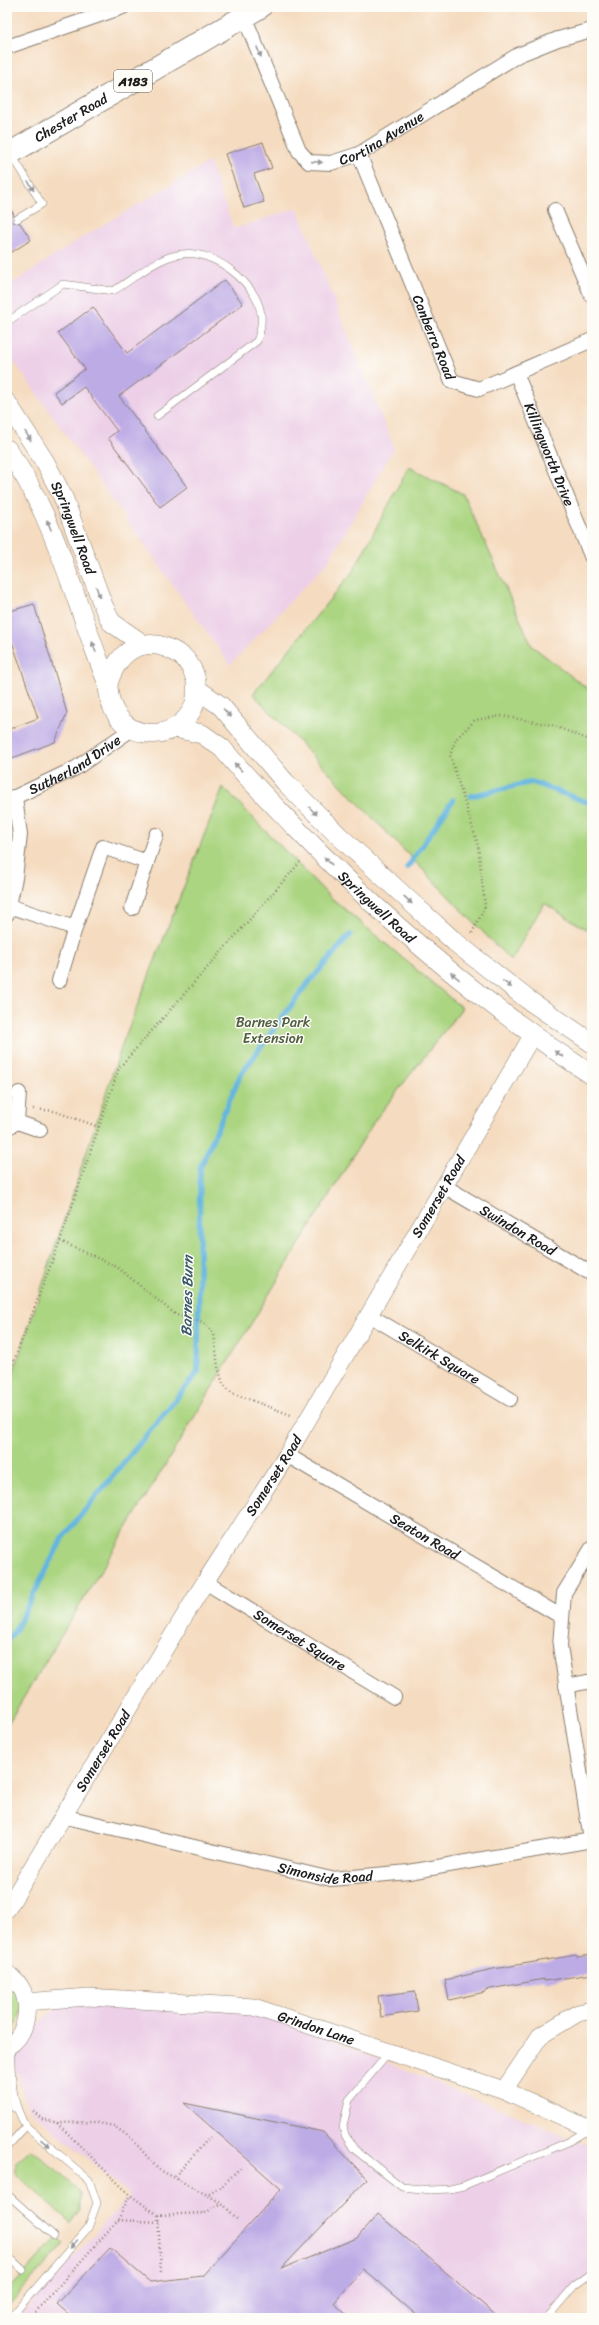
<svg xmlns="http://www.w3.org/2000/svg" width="599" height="2325" viewBox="0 0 599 2325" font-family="Sriracha,sans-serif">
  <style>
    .built { fill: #edd0e8 }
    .green { fill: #abd581; stroke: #64784e }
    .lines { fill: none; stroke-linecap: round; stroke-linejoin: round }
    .stream { stroke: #64b5df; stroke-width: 5.5 }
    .building { fill: #bdabe6 }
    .service-casing { stroke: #887c6e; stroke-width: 8 }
    .minor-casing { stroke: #887c6e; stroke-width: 16 }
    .tertiary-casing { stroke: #887c6e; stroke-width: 18 }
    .secondary-casing { stroke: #887c6e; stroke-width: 20 }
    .primary-casing { stroke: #887c6e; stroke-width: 24 }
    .path { stroke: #887c6e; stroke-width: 2.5; stroke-dasharray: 1 3; stroke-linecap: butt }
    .service { stroke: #fff; stroke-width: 7 }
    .minor { stroke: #fff; stroke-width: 14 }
    .tertiary { stroke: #fff; stroke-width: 17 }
    .secondary { stroke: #fff; stroke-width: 19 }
    .primary { stroke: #fff; stroke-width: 22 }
    .oneway { fill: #999 }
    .labels { text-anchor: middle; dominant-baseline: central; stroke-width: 3; stroke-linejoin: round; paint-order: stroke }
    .shield { fill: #fdfcf7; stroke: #605f5e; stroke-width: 1 }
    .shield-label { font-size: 13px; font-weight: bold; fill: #1c1c1c }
    .street-label { font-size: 14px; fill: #1c1c1c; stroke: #fdfcf7 }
    .park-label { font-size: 14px; fill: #4e5d3f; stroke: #fdfcf7 }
    .water-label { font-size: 15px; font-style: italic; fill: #39596a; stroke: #fdfcf7 }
  </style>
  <rect width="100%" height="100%" fill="#fdfcf7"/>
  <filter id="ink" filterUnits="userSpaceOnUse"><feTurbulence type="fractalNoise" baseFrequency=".025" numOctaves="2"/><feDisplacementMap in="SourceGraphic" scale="8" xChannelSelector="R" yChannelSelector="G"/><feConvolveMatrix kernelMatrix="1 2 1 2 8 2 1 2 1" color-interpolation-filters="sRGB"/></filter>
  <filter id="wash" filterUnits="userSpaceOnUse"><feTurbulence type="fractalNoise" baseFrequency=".012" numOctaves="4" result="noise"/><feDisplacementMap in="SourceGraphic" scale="16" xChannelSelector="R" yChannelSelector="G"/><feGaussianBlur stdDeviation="0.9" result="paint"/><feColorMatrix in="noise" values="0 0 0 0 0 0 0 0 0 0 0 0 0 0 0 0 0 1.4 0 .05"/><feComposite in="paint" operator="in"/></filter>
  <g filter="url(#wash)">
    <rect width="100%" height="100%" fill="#f5dbbf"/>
    <g class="built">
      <path d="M209 162 234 229 297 208 394 448 328 562 230 665 7 352V287L80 239Z"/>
      <path d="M68 1999 254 2007 592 2147V2273L543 2318H17L130 2195 27 2107 10 2046Z"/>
    </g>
    <g class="green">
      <path d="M409 467 463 494 532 646 592 692V933L544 903 511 961 253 694 353 571Z"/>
      <path d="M223 787 329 896 462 1008 375 1120 7 1725V1392L123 1042Z"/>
      <path d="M7 1978 26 2002 7 2045Z"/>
      <path d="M31 2149 75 2187 80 2195V2212L71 2223 16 2174V2162Z"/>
      <path d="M57 2237 64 2244 7 2307V2292Z"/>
    </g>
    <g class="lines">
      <g class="stream">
        <path d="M471 796 532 782 592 804"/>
        <path d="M407 868 453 800"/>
        <path d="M7 1641 16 1629 63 1537 198 1372 200 1168 241 1074 304 988 350 935"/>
      </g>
    </g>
    <g id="blocks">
      <g class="building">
        <path d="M263 142 272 168 254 174 264 202 244 208 225 154Z"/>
        <path d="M7 203 14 215 13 222 20 223 31 240 12 252 7 243Z"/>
        <path d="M225 280 243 304 119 396 187 487 160 507 108 438 117 431 84 387 62 403 54 392 85 369 58 333 93 307 127 353Z"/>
        <path d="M34 604 67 713 55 742 7 760V730L38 718 7 627V612Z"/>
        <path d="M576 1955 577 1957 592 1955V1974L544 1981V1979L485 1990V1992L449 2000 445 1980 493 1969Z"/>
        <path d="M415 1991 418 2011 381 2017 378 1996Z"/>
        <path d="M184 2103 323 2132 367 2179 281 2269 357 2238 378 2214 499 2318H420L363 2269 334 2303 350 2318H73L57 2304 110 2248 150 2282 203 2276 281 2189Z"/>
      </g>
    </g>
  </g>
  <g filter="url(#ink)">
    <use href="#blocks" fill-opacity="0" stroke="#887c6e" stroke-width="1"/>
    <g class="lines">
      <defs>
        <g id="service">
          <path d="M12 155 42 204 17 219"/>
          <path d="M7 322 63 284 113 291C135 278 157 257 182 254 213 249 257 283 261 314 262 323 260 333 257 341L157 416"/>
          <path d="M389 2053 349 2100 343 2126 345 2135 354 2149 402 2187 431 2190 450 2189 463 2186 568 2142 588 2130"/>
          <path d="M7 2095 14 2108"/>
          <path d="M7 2147 26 2126"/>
          <path d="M7 2194 54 2236"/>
          <path d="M7 2255 23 2270"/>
          <path d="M10 2318 88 2228 97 2203 89 2180 26 2126C10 2102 12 2074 10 2046"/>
          <path d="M547 2318 574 2286 592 2273"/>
        </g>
        <g id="minor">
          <path id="s1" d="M244 16 299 151 309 162 331 163 359 154 518 55 558 39 592 30"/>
          <path d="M7 47 123 7"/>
          <path id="s2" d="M359 154 452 381 479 389 592 340"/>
          <path d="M555 210 592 296"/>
          <path id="s3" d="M516 373 592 558"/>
          <path id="s4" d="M7 798 15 797 76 768 132 729"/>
          <path d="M147 862 156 835"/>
          <path d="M9 906 75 928 59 981"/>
          <path d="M7 914 15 878 20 835 15 797"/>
          <path d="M75 928 103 847 147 862 132 908"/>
          <path d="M17 1122 19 1093"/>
          <path d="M7 1128 17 1122 40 1130"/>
          <path id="s5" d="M444 1186 592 1274"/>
          <path id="s6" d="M369 1315 510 1399"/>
          <path id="s7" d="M287 1455 562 1617"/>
          <path id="s8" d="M205 1582 394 1697"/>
          <path d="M566 1686 592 1681"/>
          <path id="s9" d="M62 1816 331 1879 409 1872 592 1840"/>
          <path d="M591 1840 560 1646 564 1593 592 1548"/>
        </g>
        <g id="tertiary">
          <path id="s10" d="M7 1909 205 1582 287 1455 532 1036"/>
          <path d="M7 1973C11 1977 17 1982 20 1986 32 2005 27 2036 7 2047"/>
          <path id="s11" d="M26 2002 88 1997 254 2007 504 2090 592 2130"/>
          <path d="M504 2090 540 2036 578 2013 592 2010"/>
        </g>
        <g id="secondary">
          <path id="s12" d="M7 403 45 462 63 497 103 605 111 622 144 645"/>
          <path d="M7 449C57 519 75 605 108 684 110 757 205 743 196 682 195 673 189 662 182 656 149 633 119 646 108 684"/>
          <path d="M197 689 221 706 285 782 338 835 414 905 455 942 527 999 592 1043"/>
          <path id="s13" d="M175 728 202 734 222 748C244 775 269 800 294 826 385 921 481 1003 592 1075"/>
        </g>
        <g id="primary">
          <path id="s14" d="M7 155 260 7"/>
        </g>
      </defs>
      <use href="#service" class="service-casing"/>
      <use href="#minor" class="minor-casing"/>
      <use href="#tertiary" class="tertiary-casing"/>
      <use href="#secondary" class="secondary-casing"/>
      <use href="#primary" class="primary-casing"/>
      <g class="path">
        <path d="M472 933 485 907 478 845 450 755 456 739 475 720 502 716 552 725 592 741"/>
        <path d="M33 1109 54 1111 99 1127"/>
        <path d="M60 1241 117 1267 176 1315 203 1322 214 1334 218 1367 223 1384 232 1393 291 1415"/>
        <path d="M7 1379 60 1241 119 1068 302 860"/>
        <path d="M33 2111 42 2119 57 2123 93 2122 114 2126 131 2138 158 2169 222 2203 238 2220"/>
        <path d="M57 2123 130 2195 158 2215 205 2213 222 2203"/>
        <path d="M175 2176 210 2137"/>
        <path d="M209 2194 223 2185 242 2166"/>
        <path d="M158 2215 161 2273"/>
        <path d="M118 2220 159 2222"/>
        <path d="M30 2318 118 2220 130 2195"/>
      </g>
      <use href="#service" class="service"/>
      <use href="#minor" class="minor"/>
      <use href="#tertiary" class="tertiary"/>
      <use href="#secondary" class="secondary"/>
      <use href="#primary" class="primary"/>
    </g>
    <defs><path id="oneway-solid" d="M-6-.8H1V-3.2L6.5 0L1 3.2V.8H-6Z"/></defs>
    <g class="oneway">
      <use href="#oneway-solid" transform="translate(259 52) rotate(68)"/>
      <use href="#oneway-solid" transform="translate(317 162) rotate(4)"/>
      <use href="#oneway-solid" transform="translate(31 186) rotate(59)"/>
      <use href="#oneway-solid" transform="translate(28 436) rotate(58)"/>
      <use href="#oneway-solid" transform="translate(49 525) rotate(-113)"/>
      <use href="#oneway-solid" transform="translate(98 592) rotate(71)"/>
      <use href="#oneway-solid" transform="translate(94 647) rotate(-109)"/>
      <use href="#oneway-solid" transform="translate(227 713) rotate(50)"/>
      <use href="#oneway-solid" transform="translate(238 767) rotate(-133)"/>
      <use href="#oneway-solid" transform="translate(313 811) rotate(45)"/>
      <use href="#oneway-solid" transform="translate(328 861) rotate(-136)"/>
      <use href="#oneway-solid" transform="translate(408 900) rotate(43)"/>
      <use href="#oneway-solid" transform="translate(455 976) rotate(-141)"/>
      <use href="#oneway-solid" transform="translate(507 984) rotate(38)"/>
      <use href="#oneway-solid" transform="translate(559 1054) rotate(-147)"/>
      <use href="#oneway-solid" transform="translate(45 2143) rotate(40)"/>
      <use href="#oneway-solid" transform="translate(74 2244) rotate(131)"/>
    </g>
  </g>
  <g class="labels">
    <rect class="shield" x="114" y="70" width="38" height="22" rx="3"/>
    <g class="shield-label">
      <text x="133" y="81">A183</text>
    </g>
    <g class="street-label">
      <text stroke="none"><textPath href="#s14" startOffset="74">Chester Road</textPath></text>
      <text stroke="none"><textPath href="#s1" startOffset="239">Cortina Avenue</textPath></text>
      <text stroke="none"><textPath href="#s2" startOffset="198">Canberra Road</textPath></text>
      <text stroke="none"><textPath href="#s3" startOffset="88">Killingworth Drive</textPath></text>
      <text stroke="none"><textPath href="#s12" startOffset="142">Springwell Road</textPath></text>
      <text stroke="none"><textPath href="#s4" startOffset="76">Sutherland Drive</textPath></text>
      <text stroke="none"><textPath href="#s13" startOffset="274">Springwell Road</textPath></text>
      <text stroke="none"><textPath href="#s10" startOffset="833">Somerset Road</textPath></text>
      <text stroke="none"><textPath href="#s5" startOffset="86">Swindon Road</textPath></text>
      <text stroke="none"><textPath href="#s6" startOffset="82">Selkirk Square</textPath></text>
      <text stroke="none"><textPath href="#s10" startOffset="509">Somerset Road</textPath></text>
      <text stroke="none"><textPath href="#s7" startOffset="160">Seaton Road</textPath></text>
      <text stroke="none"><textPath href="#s8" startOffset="111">Somerset Square</textPath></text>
      <text stroke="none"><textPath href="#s10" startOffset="185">Somerset Road</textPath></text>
      <text stroke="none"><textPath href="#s9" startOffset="270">Simonside Road</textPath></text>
      <text stroke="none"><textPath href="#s11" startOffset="294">Grindon Lane</textPath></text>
    </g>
    <g class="park-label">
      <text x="273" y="1022">Barnes Park<tspan x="273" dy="16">Extension</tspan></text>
    </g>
    <g class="water-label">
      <text transform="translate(187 1296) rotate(-89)">Barnes Burn</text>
    </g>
  </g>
  <rect width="599" height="2325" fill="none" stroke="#fdfcf7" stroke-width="24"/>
</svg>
